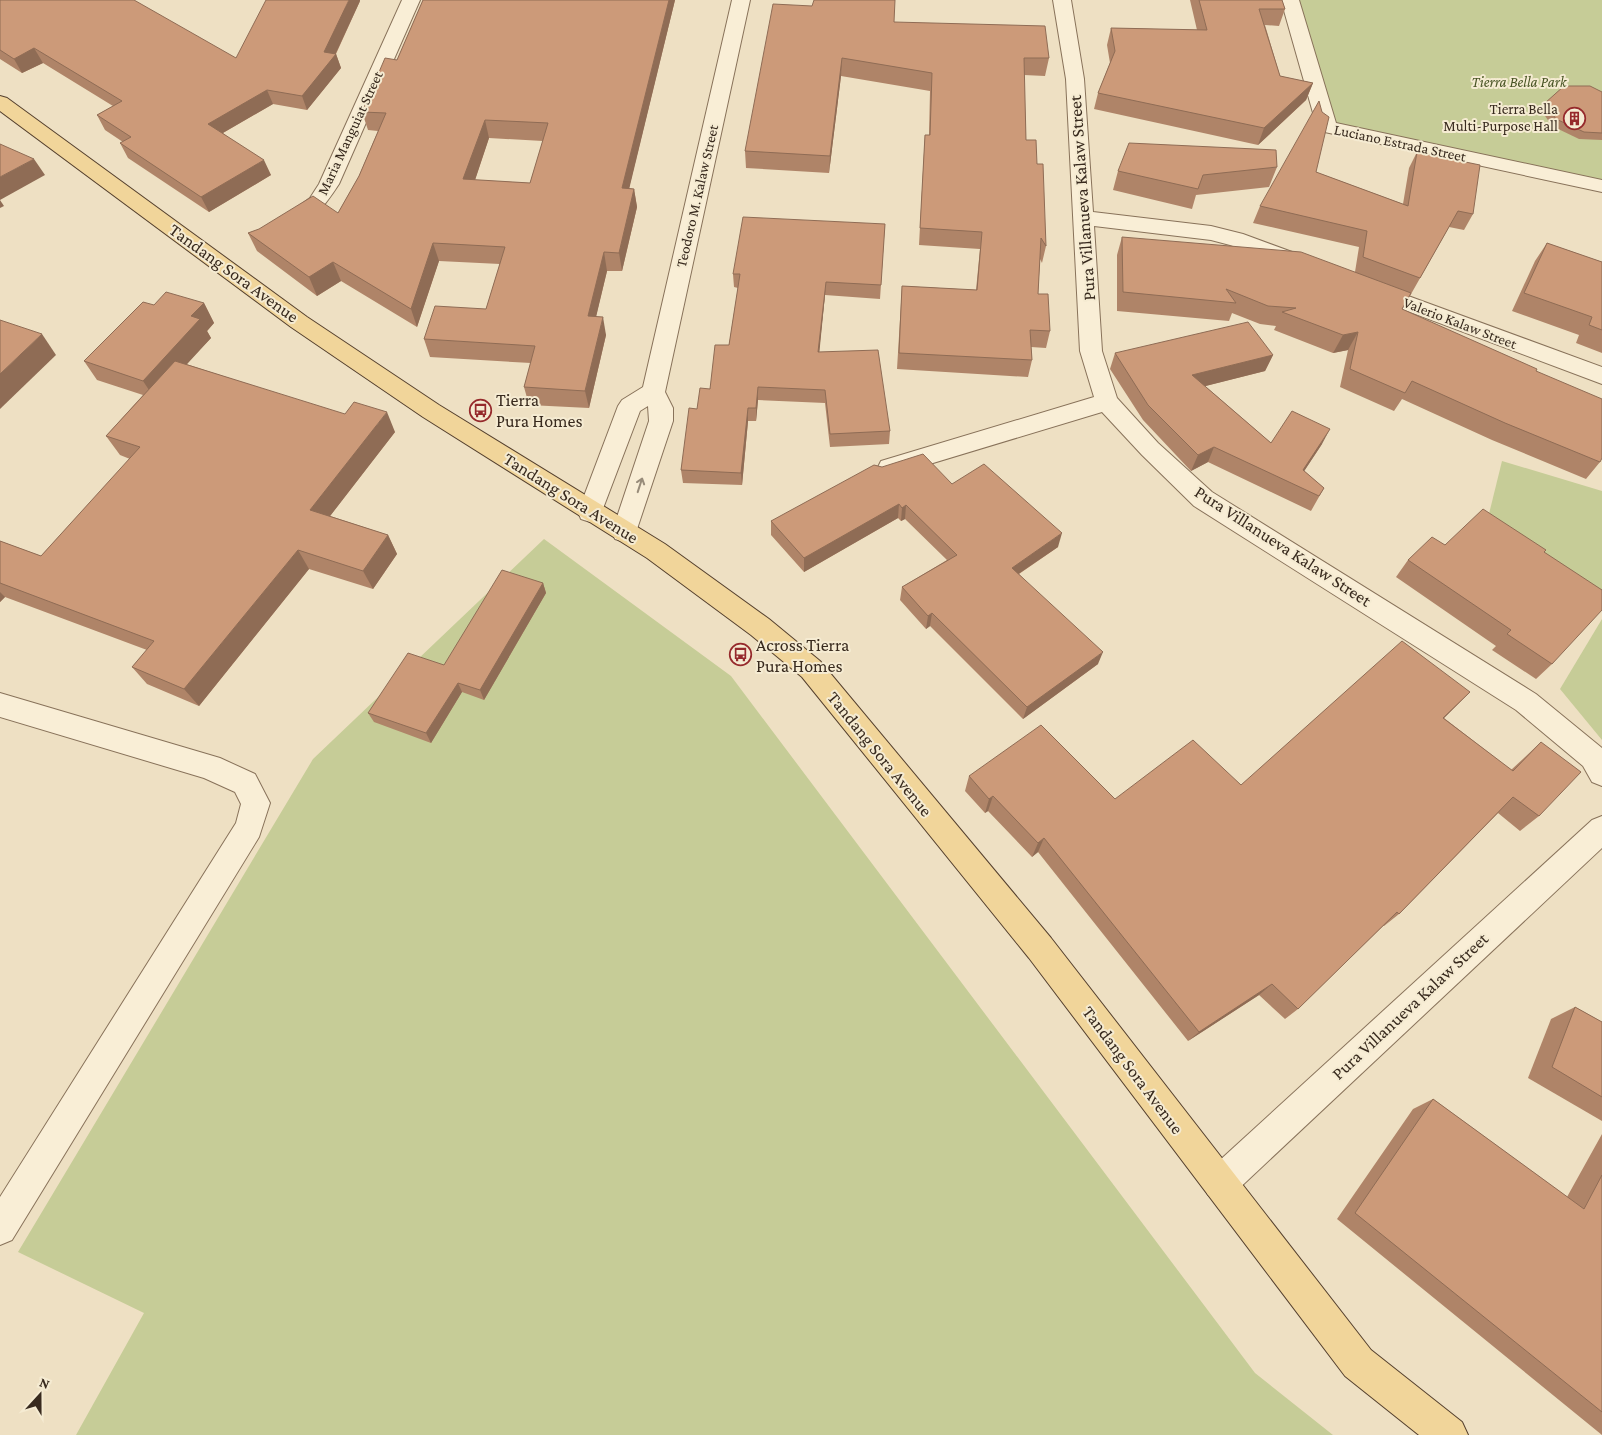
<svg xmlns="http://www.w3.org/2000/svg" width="1602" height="1435" viewBox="0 0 1602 1435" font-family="'Crimson Pro',serif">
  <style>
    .green { fill: #c6cc97 }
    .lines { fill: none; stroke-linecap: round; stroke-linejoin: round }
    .minor-casing { stroke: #88725a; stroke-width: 2 }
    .major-casing { stroke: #55402e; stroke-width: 2 }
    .minor { fill: #f9eed6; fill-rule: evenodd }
    .major { fill: #f1d59a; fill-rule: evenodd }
    .wall { fill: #af8468; fill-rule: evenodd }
    .shaded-wall { fill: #8f6c55 }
    .building { fill: #cc9a79; stroke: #8f6c55; fill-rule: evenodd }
    .oneway { stroke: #988c7a }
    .labels { text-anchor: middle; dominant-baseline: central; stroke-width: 4; stroke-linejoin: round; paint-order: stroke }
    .far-park-label { font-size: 15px; font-style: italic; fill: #485424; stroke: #f5ebd2 }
    .far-poi-label { font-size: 15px; fill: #382a1e; stroke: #f5ebd2; text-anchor: end }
    .far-street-label { font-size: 15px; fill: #382a1e; stroke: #f5ebd2 }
    .street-label { font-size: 18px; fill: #382a1e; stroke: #f5ebd2 }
    .poi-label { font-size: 18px; fill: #382a1e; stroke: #f5ebd2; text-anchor: start }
  </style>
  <rect width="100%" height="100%" fill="#eee0c3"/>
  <g class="green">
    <path d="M1298 0H1602V185L1337 125Z"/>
    <path d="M1502 461 1602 491V608L1488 518Z"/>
    <path d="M544 539 731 676 1255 1373 1333 1435H76L144 1313 18 1252 313 759Z"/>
    <path d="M1602 619V740L1560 689Z"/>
  </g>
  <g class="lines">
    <defs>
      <g id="minor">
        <path d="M402 0H420L339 184C328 201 305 235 282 229L279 224 282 219 310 198 319 184Z"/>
        <path d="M732 0H750L665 392 673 408V421L636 532 633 539 624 542 615 539 612 532 649 421 648 406 640 411 599 519 590 522 581 519 578 512 618 406 622 400 643 387Z"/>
        <path d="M1053 0H1071L1084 79 1093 212 1211 226 1243 234 1303 256 1306 261 1303 266 1295 268 1230 245 1211 240 1094 226 1102 351 1117 398 1158 443 1212 492 1536 694 1602 748V786L1592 782 1583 766 1516 710 1194 506 1142 455 1102 412 890 476 881 473 878 467 881 461 1094 397 1080 351 1066 79Z"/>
        <path d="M1281 0H1299L1336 123 1602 180V192L1320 131 1317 127Z"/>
        <path d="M1370 282 1602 367V384L1362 294 1359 289 1362 284Z"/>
        <path d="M0 693 220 758 255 774 270 803 259 837 12 1240 0 1245V1197L236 823 241 804 235 792 204 778 0 717Z"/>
        <path d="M1602 816V848L1232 1195 1220 1200 1208 1195 1203 1183 1208 1171 1592 820Z"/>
      </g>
      <path id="major" d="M0 96 7 98 307 317 439 405 665 544 769 619 820 661 1051 938 1371 1350 1462 1422 1468 1435H1419L1345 1376 1029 958 802 677 751 635 647 558 423 417 291 327 0 111Z"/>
    </defs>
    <use href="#minor" class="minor-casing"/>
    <use href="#major" class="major-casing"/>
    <use href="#minor" class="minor"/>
    <use href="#major" class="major"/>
  </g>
  <g class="wall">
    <path d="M0 0 236 58 360 1 336 54 341 68 307 110 273 104 223 133 271 175 209 212 128 158 120 143 123 142 105 130 97 115 113 106 43 63 22 73 0 59Z"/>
    <path d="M423 0H675L629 188 634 189 637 207 622 271H607L596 316 606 335 589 408 529 405 524 387 531 363 430 357 424 339 486 309 500 264 439 261 417 327 341 281 317 296 257 251 248 233 338 213 359 176 378 131 368 130 362 112 397 60ZM489 138 543 141 530 183 475 180Z"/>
    <path d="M1190 0H1282L1285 9 1279 26 1265 25 1280 76 1313 83 1306 100 1258 145 1094 109 1098 93 1110 63 1107 45 1111 28 1197 30Z"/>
    <path d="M812 6 894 22 1049 58 1045 76 1024 75 1026 140 1037 164 1046 246 1042 263 1040 259 1038 294 1050 331 1046 348 1031 347 1032 360 1028 377 897 369 902 286 976 290 980 249 919 245 924 152 925 135H929L930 91 841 76 829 173 746 168 745 151Z"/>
    <path d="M1602 92V140L1579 139 1552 126 1541 110 1545 103Z"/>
    <path d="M1417 152 1473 214 1464 230 1449 227 1402 310 1536 371 1600 462 1586 479 1492 440 1402 399 1394 411 1340 387 1348 350 1333 353 1274 330 1276 326 1260 324 1232 313 1229 321 1117 311V255L1122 237 1355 272 1359 247 1253 223 1260 206 1316 172 1403 204 1409 168Z"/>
    <path d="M1277 167 1269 187 1196 195 1192 209 1113 190 1118 171Z"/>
    <path d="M885 224 880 299 825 295 819 352 890 431 889 444 830 447 825 403 758 400 756 421H748L742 485 683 483 681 470 697 409 710 389 729 345 738 288 734 287 733 274Z"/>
    <path d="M1547 243 1602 262V353L1576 343 1579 335 1512 311 1535 261Z"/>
    <path d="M204 303 214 323 207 331 211 338 186 364 395 432 330 516 388 535 397 554 373 589 309 569 199 706 147 684 132 667 147 650 5 597 0 602V541L41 556 130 459 120 455 106 436 143 395 97 380 84 361 154 305Z"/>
    <path d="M1115 353 1273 355 1265 371 1205 386 1271 443 1322 444 1304 471 1324 488 1311 511 1208 462 1191 471 1143 420 1110 369Z"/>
    <path d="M952 484 1058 547 1019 574 1098 664 1023 719 930 626 926 629 900 600 902 587 947 560 905 519 901 521 898 518 804 572 771 535V521Z"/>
    <path d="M1445 545 1544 553 1552 664 1536 679 1492 650 1496 646 1396 577 1408 560Z"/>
    <path d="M543 583 546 593 484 700 462 692 431 743 374 722 368 713 444 665Z"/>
    <path d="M1470 692 1444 718 1511 770 1524 758 1541 742 1539 816 1520 831 1498 813 1399 914 1384 926H1383L1298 1009 1285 1019 1259 995 1188 1041 1038 852 1032 857 988 811 985 813 965 791 969 776 1115 799 1241 785Z"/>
    <path d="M1575 1007 1602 1022V1121L1528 1078 1551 1019Z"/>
    <path d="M1433 1099 1567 1197 1602 1134V1435L1337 1219 1413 1109Z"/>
  </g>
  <g class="shaded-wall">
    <path d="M349 0H360V1L335 55 336 54 341 68 307 110 302 96 324 52Z"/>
    <path d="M669 0H675L625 206 622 188Z"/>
    <path d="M34 48 43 63 22 73 14 59Z"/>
    <path d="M842 58 841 76 829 173 830 156Z"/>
    <path d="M1313 83 1306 100 1258 145 1264 128Z"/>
    <path d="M267 90 273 104 214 138 208 124Z"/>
    <path d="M485 120 489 138 469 198 463 179Z"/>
    <path d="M34 159 45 175 0 200V177Z"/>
    <path d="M264 160 271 175 209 212 201 197Z"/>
    <path d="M634 189 637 207 622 271 619 253Z"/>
    <path d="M0 200 4 206 0 208Z"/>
    <path d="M433 243 439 261 417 327 411 309Z"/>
    <path d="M604 252 607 271 592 334 588 316Z"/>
    <path d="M333 262 341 281 317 296 309 277Z"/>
    <path d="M826 282 825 295 818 366V352Z"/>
    <path d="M204 303 214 323 207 331 211 338 155 399 143 381 191 316Z"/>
    <path d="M603 317 606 335 589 408 585 391Z"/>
    <path d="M1358 332 1348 350 1333 353 1343 335Z"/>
    <path d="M42 334 56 355 0 409V374Z"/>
    <path d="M1273 355 1265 371 1186 391 1192 375Z"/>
    <path d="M758 387V400L756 421V408Z"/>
    <path d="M748 408V421L742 485 741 473Z"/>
    <path d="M387 412 395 432 320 529 310 510Z"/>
    <path d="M1330 429 1322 444 1295 485 1303 470Z"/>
    <path d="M1214 447 1208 462 1191 471 1198 455Z"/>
    <path d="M899 504 898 518 804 572V558Z"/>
    <path d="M906 505 905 519 901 521 902 508Z"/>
    <path d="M1062 533 1058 547 1008 581 1012 568Z"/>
    <path d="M388 535 397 554 373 589 363 571Z"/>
    <path d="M298 550 309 569 199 706 184 689Z"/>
    <path d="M543 583 546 593 484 700 480 690Z"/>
    <path d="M0 592 5 597 0 602Z"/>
    <path d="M932 613 930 626 926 629 928 616Z"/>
    <path d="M1103 652 1098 664 1023 719 1027 707Z"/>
    <path d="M458 683 462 692 431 743 426 733Z"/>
    <path d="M1470 692 1428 734 1443 718Z"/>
    <path d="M993 796 988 811 985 813 989 799Z"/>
    <path d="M1044 838 1038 852 1032 857 1038 843Z"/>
    <path d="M1272 984 1259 995 1188 1041 1199 1032Z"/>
  </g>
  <g class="building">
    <path d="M0 0H134L236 58 266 0H349L324 52 336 54 302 96 267 90 208 124 264 160 201 197 120 143 131 137 97 115 122 101 34 48 14 59 0 50Z"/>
    <path d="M423 0H669L622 188 634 189 619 253 604 252 588 316 603 317 585 391 524 387 535 346 424 339 435 306 486 309 505 247 433 243 411 309 333 262 309 277 248 233 259 229 313 196 338 213 359 176 386 113 362 112 385 58 397 60ZM485 120 548 123 530 183 463 179Z"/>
    <path d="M814 0H895L894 22 1045 26 1049 58H1024L1026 140H1036L1037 164H1043L1046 246 1041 238 1038 294H1048L1050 331 1030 330 1032 360 899 353 902 286 977 290 982 232 920 228 925 135H930L932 73 842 58 830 156 745 151 773 4 812 6Z"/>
    <path d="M1199 0H1282L1285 9H1259L1280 76 1313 83 1264 128 1098 93 1115 51 1111 28 1207 30Z"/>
    <path d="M1564 86H1590L1602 92V133L1584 132 1556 119 1545 103Z"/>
    <path d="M1319 101 1322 112 1329 117 1316 172 1408 206 1417 152 1480 165 1473 214 1458 211 1420 278 1363 257 1367 231 1260 206Z"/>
    <path d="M1129 143 1276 150 1277 167 1203 175 1198 189 1118 171Z"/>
    <path d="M0 144 34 159 0 177Z"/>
    <path d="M743 217 885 224 881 285 826 282 818 352 878 350 890 431 830 434 825 390 758 387 756 408H748L741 473 681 470 689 408 697 409 700 388 710 389 715 345H729L740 274H733Z"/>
    <path d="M1122 237 1301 252 1411 293 1402 309 1537 369 1536 371 1602 399V458L1600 462 1505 423 1412 381 1405 393 1350 369 1358 332 1343 335 1282 312 1296 308 1268 306 1226 289 1236 303 1123 292Z"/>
    <path d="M1547 243 1602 262V330L1589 325 1592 317 1524 293Z"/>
    <path d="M166 292 204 303 191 316 200 319 143 381 84 361 143 302 154 305Z"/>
    <path d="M0 320 42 334 0 374Z"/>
    <path d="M1248 322 1273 355 1192 375 1271 443 1292 411 1330 429 1303 470 1324 488 1319 496 1214 447 1198 455 1148 405 1115 353Z"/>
    <path d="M175 361 345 414 354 402 387 412 310 510 388 535 363 571 298 550 184 689 132 667 154 641 0 583V541L41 556 140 447 106 436Z"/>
    <path d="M923 454 952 484 984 464 1062 533 1012 568 1103 652 1027 707 932 613 928 616 902 587 957 555 906 505 902 508 899 504 804 558 771 521 874 465 882 467Z"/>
    <path d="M1483 509 1546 550 1544 552 1602 590V610L1552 664 1507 634 1511 630 1408 560 1432 537 1445 545Z"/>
    <path d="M502 570 543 583 480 690 458 683 426 733 368 713 408 653 444 665Z"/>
    <path d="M1402 641 1470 692 1443 718 1513 771 1541 742 1581 772 1539 816 1513 797 1399 914 1397 912 1298 1009 1272 984 1199 1032 1044 838 1038 843 993 796 989 799 969 776 1041 725 1115 799 1193 740 1241 785Z"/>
    <path d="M1575 1007 1602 1022V1097L1552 1067Z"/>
    <path d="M1433 1099 1584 1209 1602 1175V1412L1355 1213Z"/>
  </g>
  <defs><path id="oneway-shaft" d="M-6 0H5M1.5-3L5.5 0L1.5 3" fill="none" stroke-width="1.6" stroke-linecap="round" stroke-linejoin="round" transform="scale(1.25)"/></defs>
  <use class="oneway" href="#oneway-shaft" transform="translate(640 485) rotate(-72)"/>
  <defs>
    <symbol id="building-ring" viewBox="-11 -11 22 22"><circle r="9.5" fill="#f5ebd2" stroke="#962a2c" stroke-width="1.5"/><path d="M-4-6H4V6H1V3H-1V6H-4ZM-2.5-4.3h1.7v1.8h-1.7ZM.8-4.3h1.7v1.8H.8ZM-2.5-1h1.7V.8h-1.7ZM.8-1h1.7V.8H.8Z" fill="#962a2c"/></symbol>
    <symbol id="bus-ring" viewBox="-11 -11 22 22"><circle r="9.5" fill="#f5ebd2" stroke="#962a2c" stroke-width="1.5"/><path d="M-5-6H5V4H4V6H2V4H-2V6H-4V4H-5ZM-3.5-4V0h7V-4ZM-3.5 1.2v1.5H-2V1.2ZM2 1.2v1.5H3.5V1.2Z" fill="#962a2c"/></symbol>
  </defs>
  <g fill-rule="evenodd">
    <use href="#building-ring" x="1562" y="106" width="25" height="25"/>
    <use href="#bus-ring" x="468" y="398" width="25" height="25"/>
    <use href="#bus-ring" x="728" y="642" width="25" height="25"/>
  </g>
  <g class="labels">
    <g class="far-park-label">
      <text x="1519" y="82">Tierra Bella Park</text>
    </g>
    <g class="far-poi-label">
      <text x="1558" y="109">Tierra Bella<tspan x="1558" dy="17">Multi-Purpose Hall</tspan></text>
    </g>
    <g class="far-street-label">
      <text transform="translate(350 133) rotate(-65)">Maria Manguiat Street</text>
      <text transform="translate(1400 143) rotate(12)">Luciano Estrada Street</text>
      <text transform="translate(697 196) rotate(-77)">Teodoro M. Kalaw Street</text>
      <text transform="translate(1460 323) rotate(21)">Valerio Kalaw Street</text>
    </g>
    <g class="street-label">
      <text transform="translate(1082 198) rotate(-94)">Pura Villanueva Kalaw Street</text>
      <text transform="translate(234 273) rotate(36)">Tandang Sora Avenue</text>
      <text transform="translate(571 498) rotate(32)">Tandang Sora Avenue</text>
      <text transform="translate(1283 546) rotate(33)">Pura Villanueva Kalaw Street</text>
      <text transform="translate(880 754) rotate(51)">Tandang Sora Avenue</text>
      <text transform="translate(1410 1006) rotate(-43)">Pura Villanueva Kalaw Street</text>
      <text transform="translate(1133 1070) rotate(53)">Tandang Sora Avenue</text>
    </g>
    <g class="poi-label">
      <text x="496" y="400">Tierra<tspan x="496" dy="21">Pura Homes</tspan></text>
      <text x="756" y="645">Across Tierra<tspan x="756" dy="21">Pura Homes</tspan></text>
    </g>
  </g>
  <g transform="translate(40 1395) rotate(21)" stroke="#f5ebd2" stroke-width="4" paint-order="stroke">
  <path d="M0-4L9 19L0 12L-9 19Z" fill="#382a1e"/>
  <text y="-8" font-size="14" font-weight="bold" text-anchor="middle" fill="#382a1e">N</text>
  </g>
</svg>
